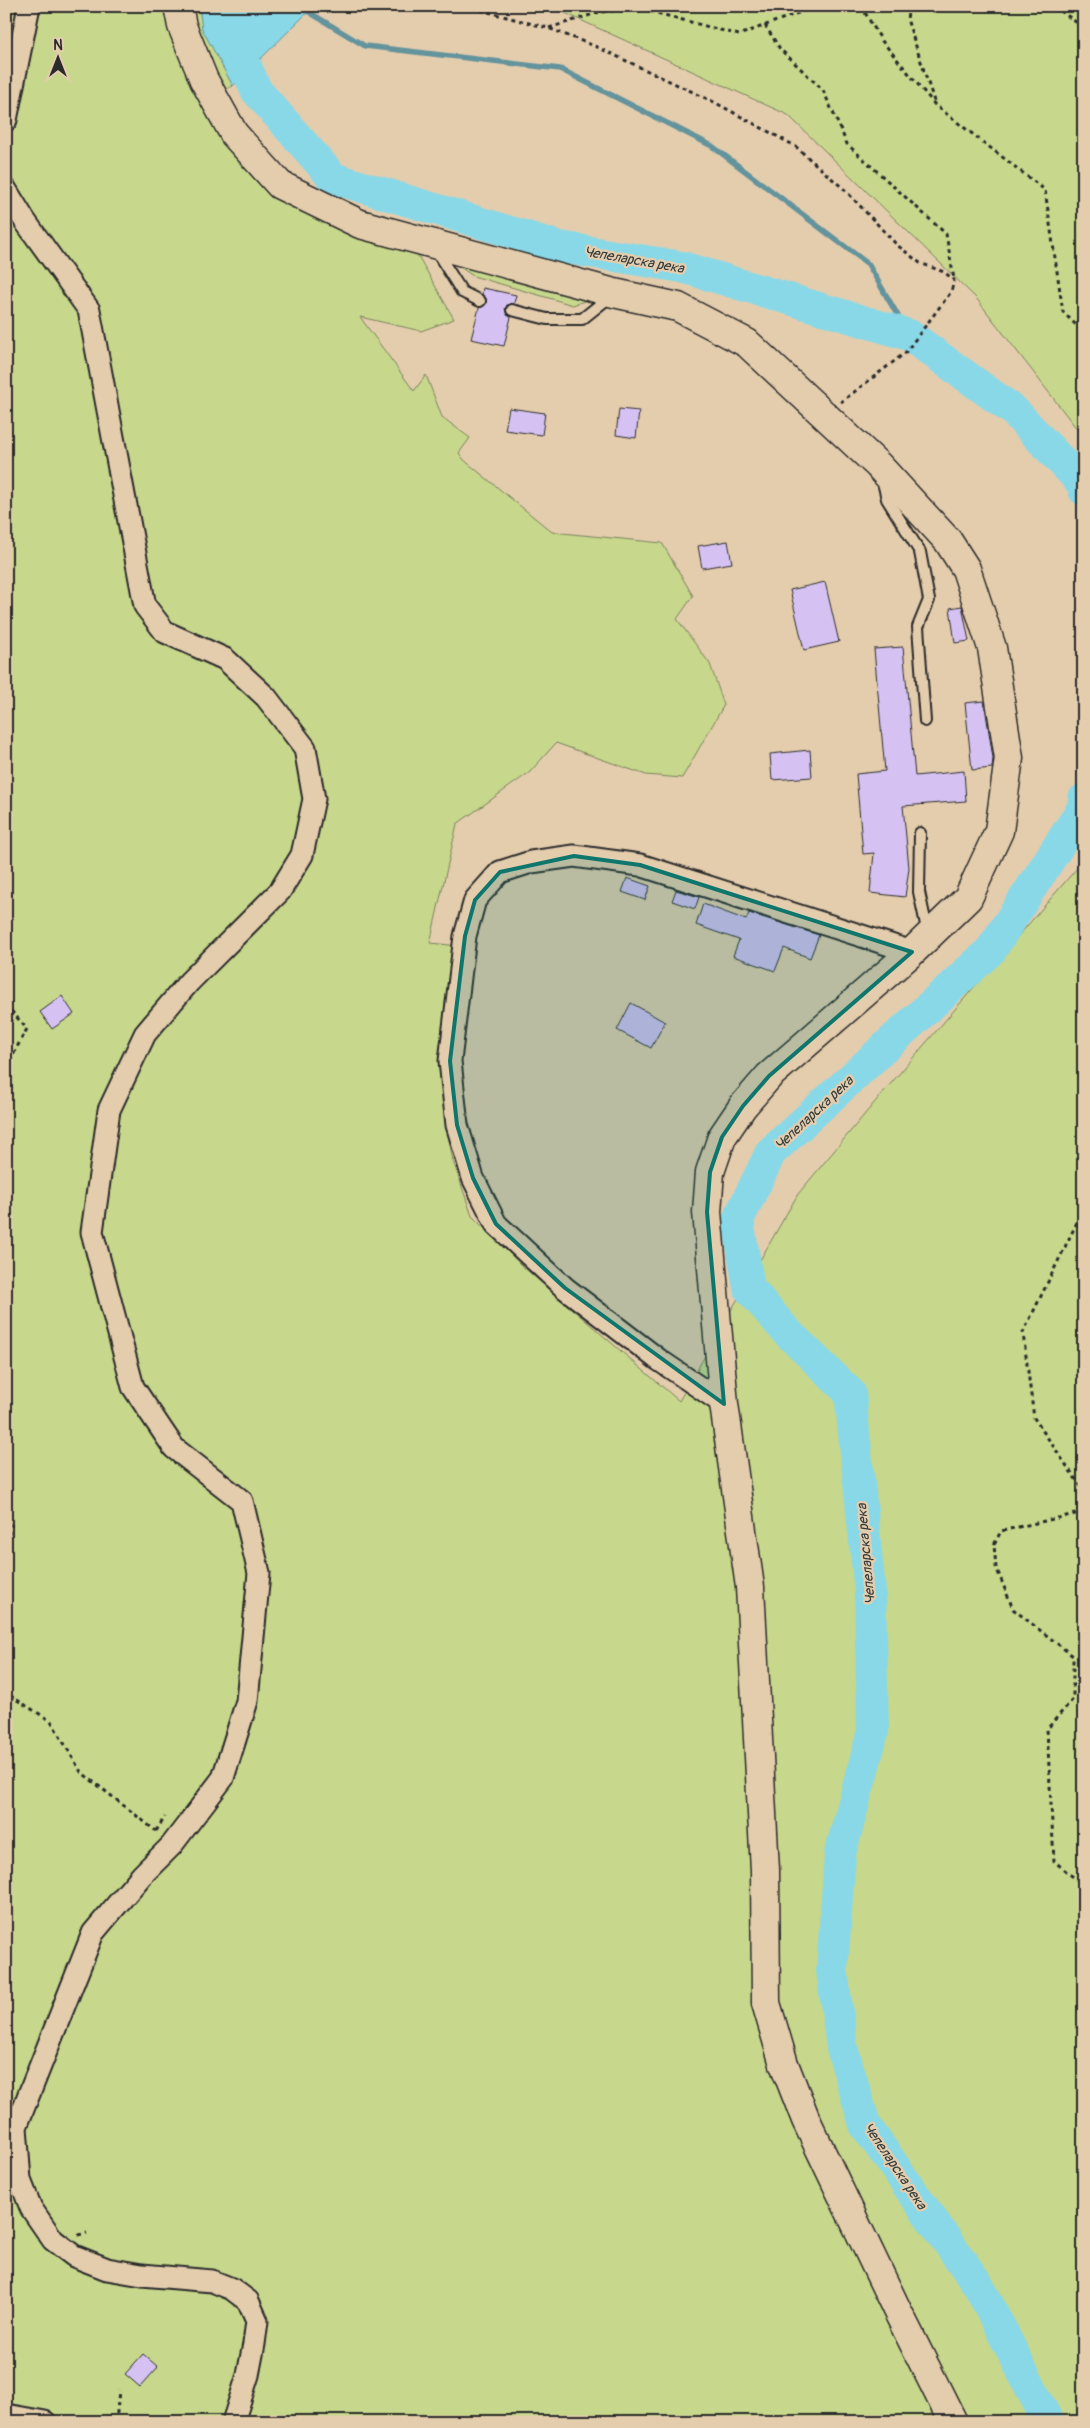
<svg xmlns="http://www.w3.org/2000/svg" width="1090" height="2428" viewBox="0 0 1090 2428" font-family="Pangolin,sans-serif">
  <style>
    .green { fill: #c7d78c; stroke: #79815c }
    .water { fill: #89d8e7; stroke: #63939c }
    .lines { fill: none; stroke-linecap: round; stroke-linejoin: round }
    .stream { stroke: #63939c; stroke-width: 5.5 }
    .river { stroke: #89d8e7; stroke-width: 32 }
    .building { fill: #d5c2f3; stroke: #2b2b2b }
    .lane-casing { stroke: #2b2b2b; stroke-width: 14 }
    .street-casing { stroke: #2b2b2b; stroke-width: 25 }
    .secondary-casing { stroke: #2b2b2b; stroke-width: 31 }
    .path { stroke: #2b2b2b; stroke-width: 3; stroke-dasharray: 4 4; stroke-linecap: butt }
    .lane { stroke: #e4cdad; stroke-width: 10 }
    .street { stroke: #e4cdad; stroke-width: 21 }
    .secondary { stroke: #e4cdad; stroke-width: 28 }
    .marked { fill: #0f766e; fill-opacity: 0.2; stroke: #0f766e; stroke-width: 4; stroke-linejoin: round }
    .labels { text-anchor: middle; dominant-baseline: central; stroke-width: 4.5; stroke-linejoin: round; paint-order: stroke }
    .water-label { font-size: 14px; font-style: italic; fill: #343c3e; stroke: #e4cdad }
  </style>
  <rect width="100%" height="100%" fill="#e4cdad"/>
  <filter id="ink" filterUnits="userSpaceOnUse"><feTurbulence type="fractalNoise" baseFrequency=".02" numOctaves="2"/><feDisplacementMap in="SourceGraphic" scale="10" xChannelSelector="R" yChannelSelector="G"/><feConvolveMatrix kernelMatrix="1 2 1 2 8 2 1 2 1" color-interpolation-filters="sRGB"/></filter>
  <g filter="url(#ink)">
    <g class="green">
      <path d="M6 6H199L203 29 233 86 203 99 247 161 413 247 454 319 421 331 360 317 414 391 426 375 442 417 470 438 459 453 464 460 552 532 662 543 693 596 677 619 710 664 724 705 682 778 646 775 556 743 530 772 457 824 430 943 459 946 445 1060 444 1113 453 1161 472 1216 521 1265 679 1401 798 1194 880 1096 1084 860V2422H6Z"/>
      <path d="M556 6H1084V438L976 298 788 115 554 8Z"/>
      <path d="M458 252 593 298 573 305 473 276 460 267Z"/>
    </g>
    <path class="water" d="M199 6H312L313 7 233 86 202 29Z"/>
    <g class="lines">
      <path class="stream" d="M299 6 365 46 560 69 712 146 868 264 909 335"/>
      <g class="river">
        <path d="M218 6 224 14 256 90 333 178 560 247 682 267 909 335 1013 410 1082 483 1084 490"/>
        <path d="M1048 2422 979 2286 865 2125 842 2048 832 1970 840 1854 873 1732 870 1592 850 1393 786 1331 749 1288 738 1220 771 1152 991 950 1083 808 1084 799"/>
      </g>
    </g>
    <g class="building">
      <path d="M483 288 516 295 514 303 507 305 505 309 507 315 511 317 504 346 471 339 479 308 486 304V298L482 294Z"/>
      <path d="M509 408 545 413 542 435 505 430Z"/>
      <path d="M619 409 639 411 636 438 616 435Z"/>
      <path d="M728 541 732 563 702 568 698 546Z"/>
      <path d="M825 582 839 642 804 650 790 590Z"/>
      <path d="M962 606 969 641 955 643 950 608Z"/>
      <path d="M903 647 915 776 964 771 966 801 903 806 909 868 905 897 870 893 874 853 863 854 856 774 885 771 874 649Z"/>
      <path d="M984 701 993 758 992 768 972 770 965 703Z"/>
      <path d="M810 750 812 777 772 780 770 754Z"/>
      <path d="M627 878 650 886 645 900 622 892Z"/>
      <path d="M676 890 699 897 695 909 672 901Z"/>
      <path d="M703 904 746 920 749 913 819 935 810 958 784 948 775 971 733 956 739 940 696 925Z"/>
      <path d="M62 996 74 1014 52 1029 40 1012Z"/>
      <path d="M631 1003 665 1022 651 1048 617 1030Z"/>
      <path d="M143 2354 158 2367 140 2387 125 2374Z"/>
    </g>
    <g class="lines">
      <defs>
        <g id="lane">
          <path d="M435 249 462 292 480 301"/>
          <path d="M512 310 547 319H582L612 295"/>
          <path d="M883 482 887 499 920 552 929 600 918 627 925 721"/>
          <path d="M920 833 919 892 928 934"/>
        </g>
        <g id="street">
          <path d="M6 120 29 6"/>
          <path d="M6 190 25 221 89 310 145 606 165 632 225 659 266 697 305 748 314 799 302 855 280 891 189 982 145 1034 109 1110 92 1232 133 1387 174 1448 242 1501 259 1573 247 1701 223 1778 171 1846 142 1875 93 1933 16 2127 20 2180 31 2208 53 2240 74 2256 107 2269 142 2275 212 2281 232 2289 248 2301 257 2321 254 2344 248 2375 233 2422"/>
          <path d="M724 1404 659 1360 565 1288 496 1224 473 1178 457 1125 450 1061 465 936 475 900 500 872 531 862 574 856 640 865 912 952"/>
          <path d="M6 2415 45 2422"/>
        </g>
        <path id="secondary" d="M178 6 182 26 204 80 234 134 280 185 360 224 614 293 678 307 747 343 878 465 948 541 966 569 992 648 1009 758 999 831 968 898 912 952 769 1076 743 1106 722 1137 710 1172 707 1212 724 1404 750 1587 765 1870 766 2003 784 2064 806 2120 897 2310 953 2422"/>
      </defs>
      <use href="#lane" class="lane-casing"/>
      <use href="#street" class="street-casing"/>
      <use href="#secondary" class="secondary-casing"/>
      <g class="path">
        <path d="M465 6 548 28 597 47 714 102 795 146 845 190 897 245 920 263 944 272 954 280 951 292 905 353 841 402"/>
        <path d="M861 6 882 41 935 105 1045 190 1063 312 1084 333"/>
        <path d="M909 6 907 19 934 101"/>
        <path d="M1054 6 1084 28"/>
        <path d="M765 25 780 49 823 90 847 144 946 234 954 279"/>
        <path d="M549 28 600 12 638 8 739 35 817 6"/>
        <path d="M6 1005 27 1029 6 1067"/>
        <path d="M1084 1208 1023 1333 1034 1418 1084 1491"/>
        <path d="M1084 1512 1001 1531 994 1545 996 1567 1013 1609 1073 1656V1699L1047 1729 1054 1861 1084 1886"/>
        <path d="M6 1516 11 1526 6 1550"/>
        <path d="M6 1689 9 1695 51 1721 81 1772 156 1831"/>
        <path d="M6 1719 9 1695"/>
        <path d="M156 1831 165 1817"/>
        <path d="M78 2235 87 2233"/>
        <path d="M116 2422 119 2390"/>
      </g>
      <use href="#lane" class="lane"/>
      <use href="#street" class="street"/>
      <use href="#secondary" class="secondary"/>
    </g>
  </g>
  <path class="marked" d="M574 856 640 865 912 952 769 1076 743 1106 722 1137 710 1172 707 1212 724 1404 565 1288 496 1224 473 1178 457 1125 450 1061 465 936 475 900 500 872Z"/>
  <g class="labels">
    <g class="water-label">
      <text transform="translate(634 260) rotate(10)">Чепеларска река</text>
      <text transform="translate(814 1113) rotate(-43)">Чепеларска река</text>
      <text transform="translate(866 1554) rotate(-95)">Чепеларска река</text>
      <text transform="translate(895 2166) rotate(56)">Чепеларска река</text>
    </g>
  </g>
  <rect width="1090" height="2428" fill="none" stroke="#e4cdad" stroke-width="25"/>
  <rect x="12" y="12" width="1065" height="2403" fill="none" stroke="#2b2b2b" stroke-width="2" filter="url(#ink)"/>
  <g transform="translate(58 58)" stroke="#e4cdad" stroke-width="4" paint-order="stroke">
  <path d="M0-4L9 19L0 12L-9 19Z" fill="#2b2b2b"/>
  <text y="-8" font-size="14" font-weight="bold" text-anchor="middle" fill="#2b2b2b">N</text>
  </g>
</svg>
